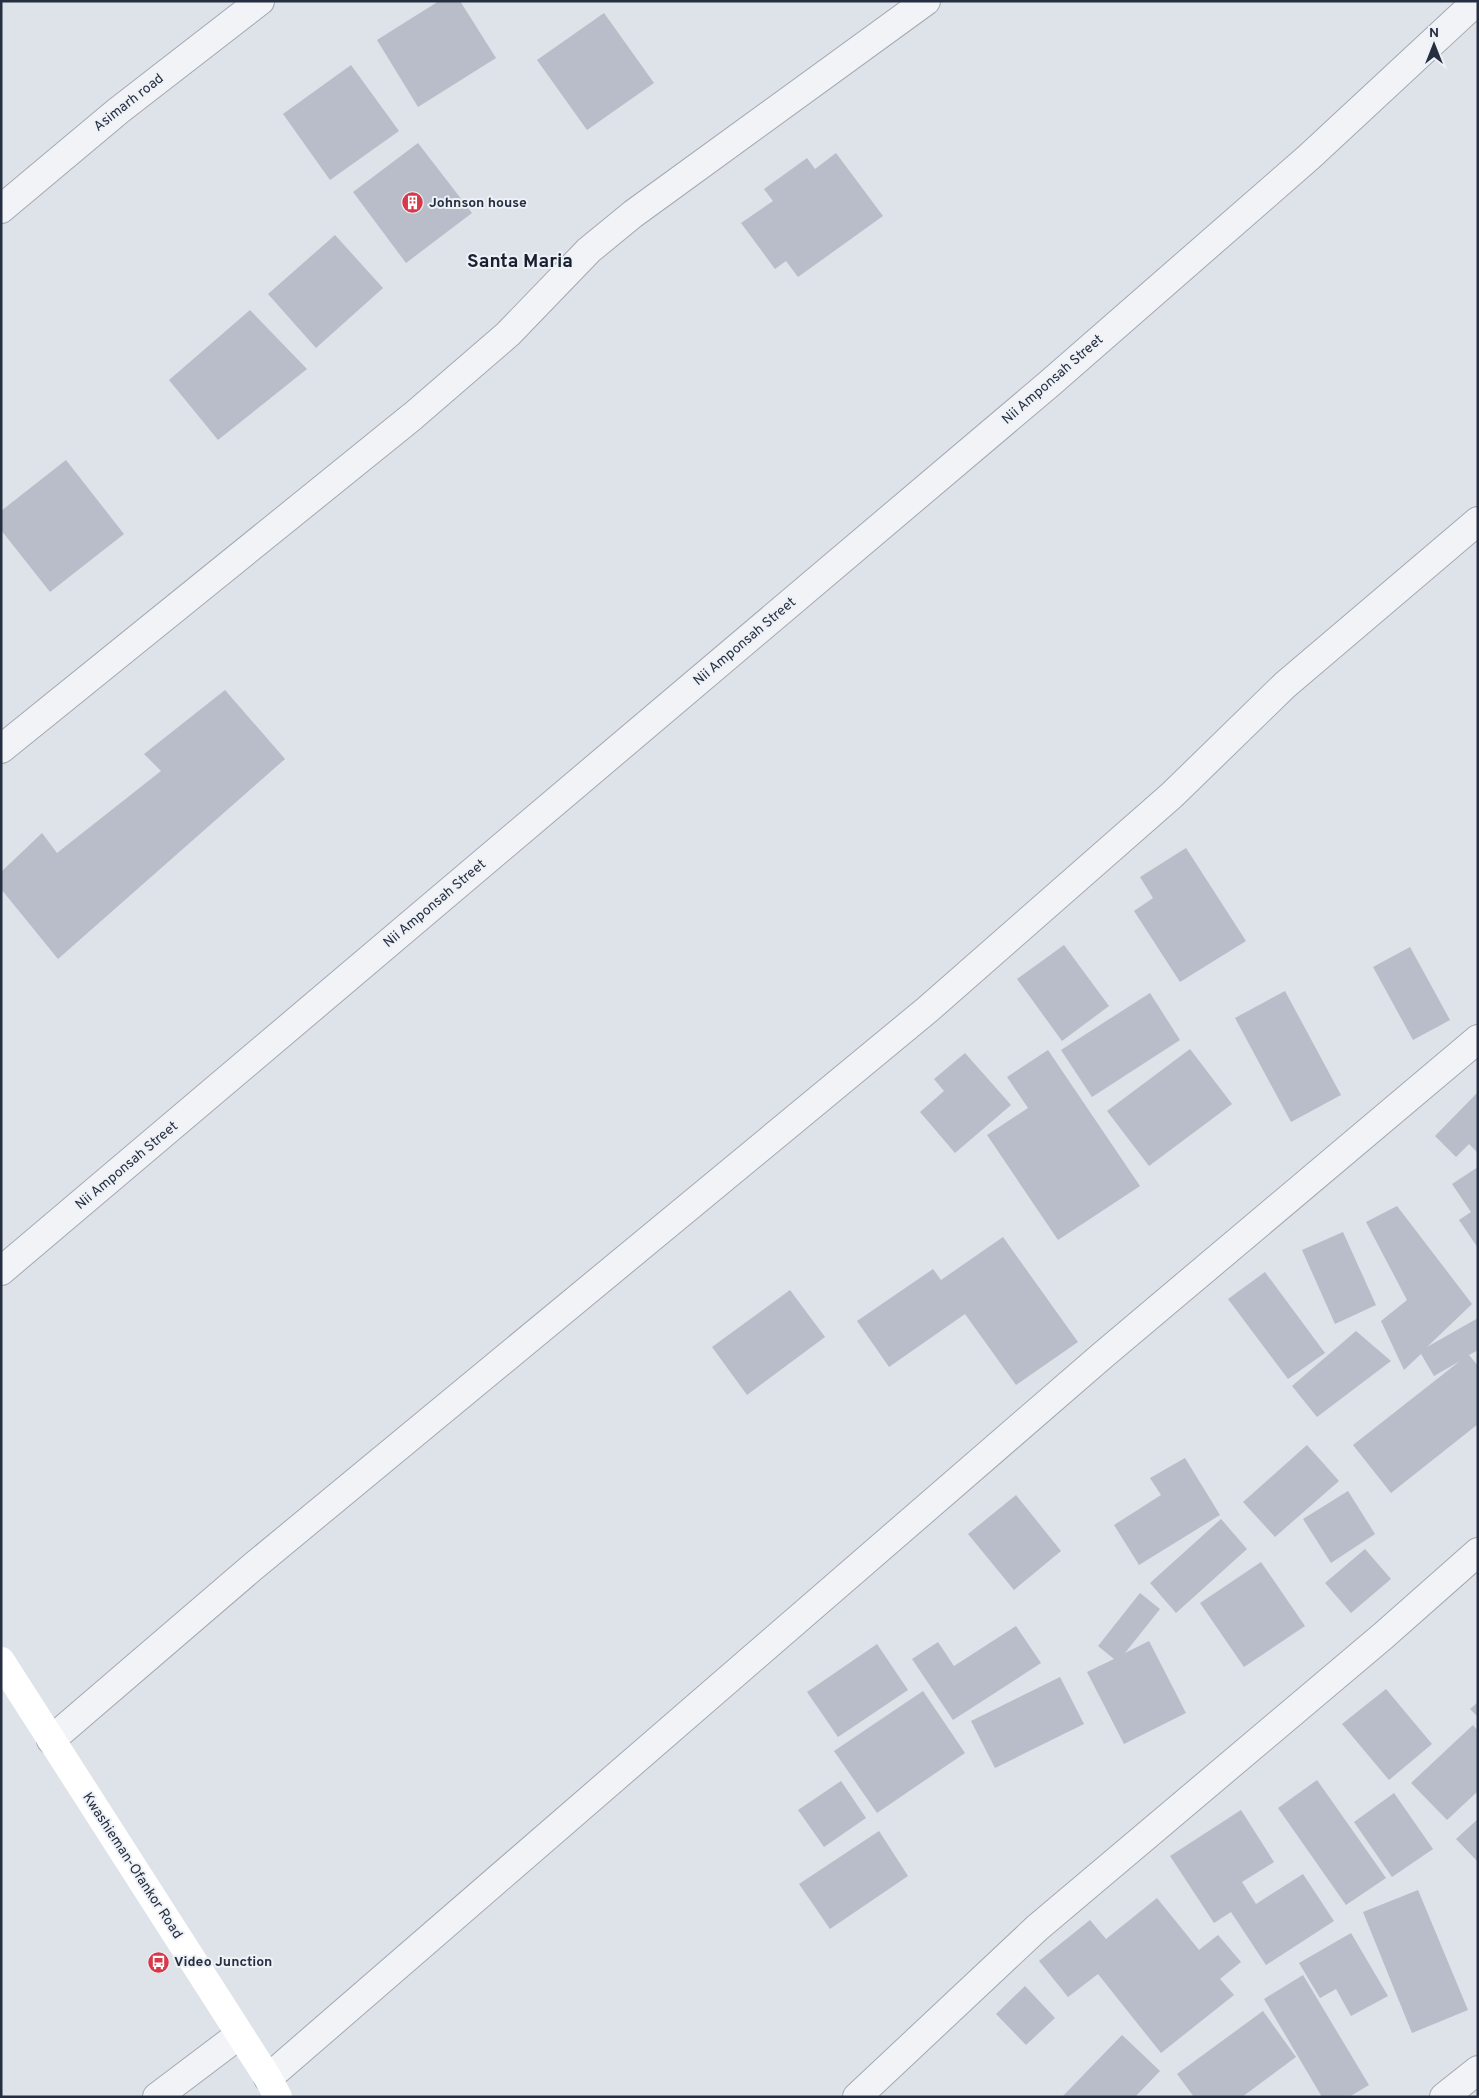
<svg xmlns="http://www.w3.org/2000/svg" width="1479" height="2098" viewBox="0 0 1479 2098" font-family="Overpass,sans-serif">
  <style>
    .building { fill: #b8bdc9 }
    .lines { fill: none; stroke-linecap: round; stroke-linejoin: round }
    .minor-casing { stroke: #a3a9b3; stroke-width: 30 }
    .minor { stroke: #f1f3f7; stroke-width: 28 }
    .secondary { stroke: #fff; stroke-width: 28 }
    .labels { text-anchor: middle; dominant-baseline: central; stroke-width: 4; stroke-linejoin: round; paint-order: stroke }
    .street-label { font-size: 14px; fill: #262f41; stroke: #eef1f6 }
    .poi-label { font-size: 14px; font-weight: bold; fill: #262f41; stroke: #eef1f6; text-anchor: start }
    .district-label { font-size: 19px; font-weight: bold; fill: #182031; stroke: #eef1f6 }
  </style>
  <rect width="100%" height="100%" fill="#dee2e9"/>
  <g class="building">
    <path d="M439 1H460L496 58 418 107 377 40Z"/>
    <path d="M604 13 654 83 587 130 537 60Z"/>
    <path d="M351 65 399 131 330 180 283 114Z"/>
    <path d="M418 143 472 213 406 263 353 192Z"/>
    <path d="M836 153 883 216 798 277 786 261 775 269 741 223 773 201 764 189 807 158 815 169Z"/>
    <path d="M335 235 383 288 316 348 268 294Z"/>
    <path d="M250 310 307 369 218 440 169 380Z"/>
    <path d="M66 460 124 534 50 592 1 530V511Z"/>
    <path d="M225 690 285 759 58 959 1 889V872L42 833 57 853 161 771 144 754Z"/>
    <path d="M1186 848 1246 941 1180 982 1134 911 1153 898 1140 877Z"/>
    <path d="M1064 945 1109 1006 1062 1041 1017 979Z"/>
    <path d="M1410 947 1450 1020 1413 1040 1373 967Z"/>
    <path d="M1285 991 1341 1095 1291 1122 1235 1018Z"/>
    <path d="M1150 993 1180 1040 1092 1097 1061 1050Z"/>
    <path d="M1190 1049 1232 1104 1149 1166 1107 1111Z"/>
    <path d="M1048 1050 1140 1186 1058 1240 987 1135 1028 1108 1007 1077Z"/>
    <path d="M965 1053 1011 1105 955 1153 920 1112 944 1091 934 1079Z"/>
    <path d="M1478 1092V1153L1469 1144 1456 1157 1435 1136Z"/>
    <path d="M1478 1167V1248L1459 1220 1471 1212 1452 1184Z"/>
    <path d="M1397 1206 1472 1304 1427 1347 1478 1318V1350L1469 1355 1478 1366V1424L1391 1493 1353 1445 1460 1361 1434 1376 1421 1354 1404 1370 1381 1321 1407 1300 1366 1222Z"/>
    <path d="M1343 1232 1376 1305 1335 1324 1302 1250Z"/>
    <path d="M1003 1237 1078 1342 1016 1385 965 1314 889 1367 857 1321 933 1269 941 1280Z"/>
    <path d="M1265 1272 1325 1353 1288 1379 1228 1299Z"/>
    <path d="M790 1290 825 1337 747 1395 712 1347Z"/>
    <path d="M1356 1331 1391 1361 1317 1417 1292 1386Z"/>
    <path d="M1307 1445 1339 1481 1275 1537 1243 1502Z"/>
    <path d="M1185 1458 1220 1515 1139 1565 1114 1525 1161 1495 1150 1478Z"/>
    <path d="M1348 1491 1375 1534 1331 1563 1303 1519Z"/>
    <path d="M1016 1495 1061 1551 1014 1590 968 1534Z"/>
    <path d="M1221 1519 1247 1549 1176 1613 1150 1583Z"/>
    <path d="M1365 1549 1391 1579 1351 1613 1325 1583Z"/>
    <path d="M1261 1562 1305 1626 1244 1667 1200 1603Z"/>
    <path d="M1140 1593 1160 1609 1125 1653 1149 1641 1186 1713 1124 1744 1087 1672 1114 1659 1098 1646Z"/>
    <path d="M1016 1626 1041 1663 953 1720 912 1659 938 1642 954 1666Z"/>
    <path d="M877 1644 908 1690 838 1737 807 1692Z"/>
    <path d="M1060 1677 1084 1724 995 1768 971 1721Z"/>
    <path d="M1386 1689 1432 1744 1389 1780 1342 1724Z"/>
    <path d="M923 1691 965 1753 877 1813 834 1751Z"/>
    <path d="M1478 1702V1717L1470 1709Z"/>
    <path d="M1473 1725 1478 1731V1791L1447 1820 1411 1783Z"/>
    <path d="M1317 1780 1386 1878 1346 1905 1278 1808Z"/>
    <path d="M841 1781 866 1818 824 1847 798 1810Z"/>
    <path d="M1394 1793 1433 1849 1392 1877 1354 1822Z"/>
    <path d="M1241 1810 1274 1862 1242 1882 1256 1904 1303 1874 1334 1921 1266 1965 1231 1912 1214 1923 1170 1856Z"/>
    <path d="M1478 1819V1862L1456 1839Z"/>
    <path d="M879 1831 908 1876 830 1929 799 1884Z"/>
    <path d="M1418 1890 1468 2010 1412 2033 1363 1912Z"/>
    <path d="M1157 1898 1199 1950 1218 1935 1241 1962 1220 1979 1234 1995 1161 2053 1098 1974 1068 1997 1039 1961 1090 1920 1106 1939Z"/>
    <path d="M1351 1933 1388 1996 1351 2016 1336 1989 1320 1998 1299 1963Z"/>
    <path d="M1303 1975 1369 2085 1349 2097H1322L1264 1999Z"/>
    <path d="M1025 1986 1055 2018 1026 2045 996 2014Z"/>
    <path d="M1263 2011 1296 2057 1242 2097H1194L1177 2074Z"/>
    <path d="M1122 2035 1160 2071 1135 2097H1062Z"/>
  </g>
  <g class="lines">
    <defs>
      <g id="minor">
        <path d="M1 209 118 111 260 1"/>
        <path d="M1 749 413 416 508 334 589 250 633 214 926 1"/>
        <path d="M1 1271 1049 384 1309 157 1477 1"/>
        <path d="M51 1740 255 1565 927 1010 1172 795 1285 685 1478 521"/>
        <path d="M268 2078 1103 1355 1478 1039"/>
        <path d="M157 2097 239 2035"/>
        <path d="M857 2097 1037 1928 1383 1636 1478 1552"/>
        <path d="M1444 2097 1478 2070"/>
      </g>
    </defs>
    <use href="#minor" class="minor-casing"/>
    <use href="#minor" class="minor"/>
    <path class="secondary" d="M1 1661 268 2078 278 2097"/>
  </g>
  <defs>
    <symbol id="building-disc" viewBox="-11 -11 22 22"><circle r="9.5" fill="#d8394a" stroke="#eef1f6"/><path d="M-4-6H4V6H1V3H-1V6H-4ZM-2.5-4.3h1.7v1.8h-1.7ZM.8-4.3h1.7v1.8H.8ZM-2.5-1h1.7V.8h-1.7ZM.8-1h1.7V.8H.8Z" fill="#fff"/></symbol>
    <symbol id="bus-disc" viewBox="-11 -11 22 22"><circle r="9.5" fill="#d8394a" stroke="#eef1f6"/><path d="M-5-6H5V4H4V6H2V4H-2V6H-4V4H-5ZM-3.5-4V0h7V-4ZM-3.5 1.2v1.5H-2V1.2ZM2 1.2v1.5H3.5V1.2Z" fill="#fff"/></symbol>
  </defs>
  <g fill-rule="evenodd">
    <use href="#building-disc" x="400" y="190" width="25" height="25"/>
    <use href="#bus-disc" x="146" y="1950" width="25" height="25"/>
  </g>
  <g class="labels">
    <g class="street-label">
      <text transform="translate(129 103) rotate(-38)">Asimarh road</text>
      <text transform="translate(1053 380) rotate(-41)">Nii Amponsah Street</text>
      <text transform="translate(745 642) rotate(-40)">Nii Amponsah Street</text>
      <text transform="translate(435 904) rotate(-40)">Nii Amponsah Street</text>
      <text transform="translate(127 1166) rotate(-40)">Nii Amponsah Street</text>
      <text transform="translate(132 1866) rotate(57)">Kwashieman-Ofankor Road</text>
    </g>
    <g class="poi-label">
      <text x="429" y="203">Johnson house</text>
      <text x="174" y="1962">Video Junction</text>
    </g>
    <g class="district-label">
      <text x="520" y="262">Santa Maria</text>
    </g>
  </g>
  <rect width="1479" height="2098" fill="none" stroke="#262f41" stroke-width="5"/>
  <g transform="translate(1434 45)" stroke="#eef1f6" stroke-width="4" paint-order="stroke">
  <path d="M0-4L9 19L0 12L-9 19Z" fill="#262f41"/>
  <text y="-8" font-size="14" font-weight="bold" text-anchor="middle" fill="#262f41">N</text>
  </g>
</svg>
